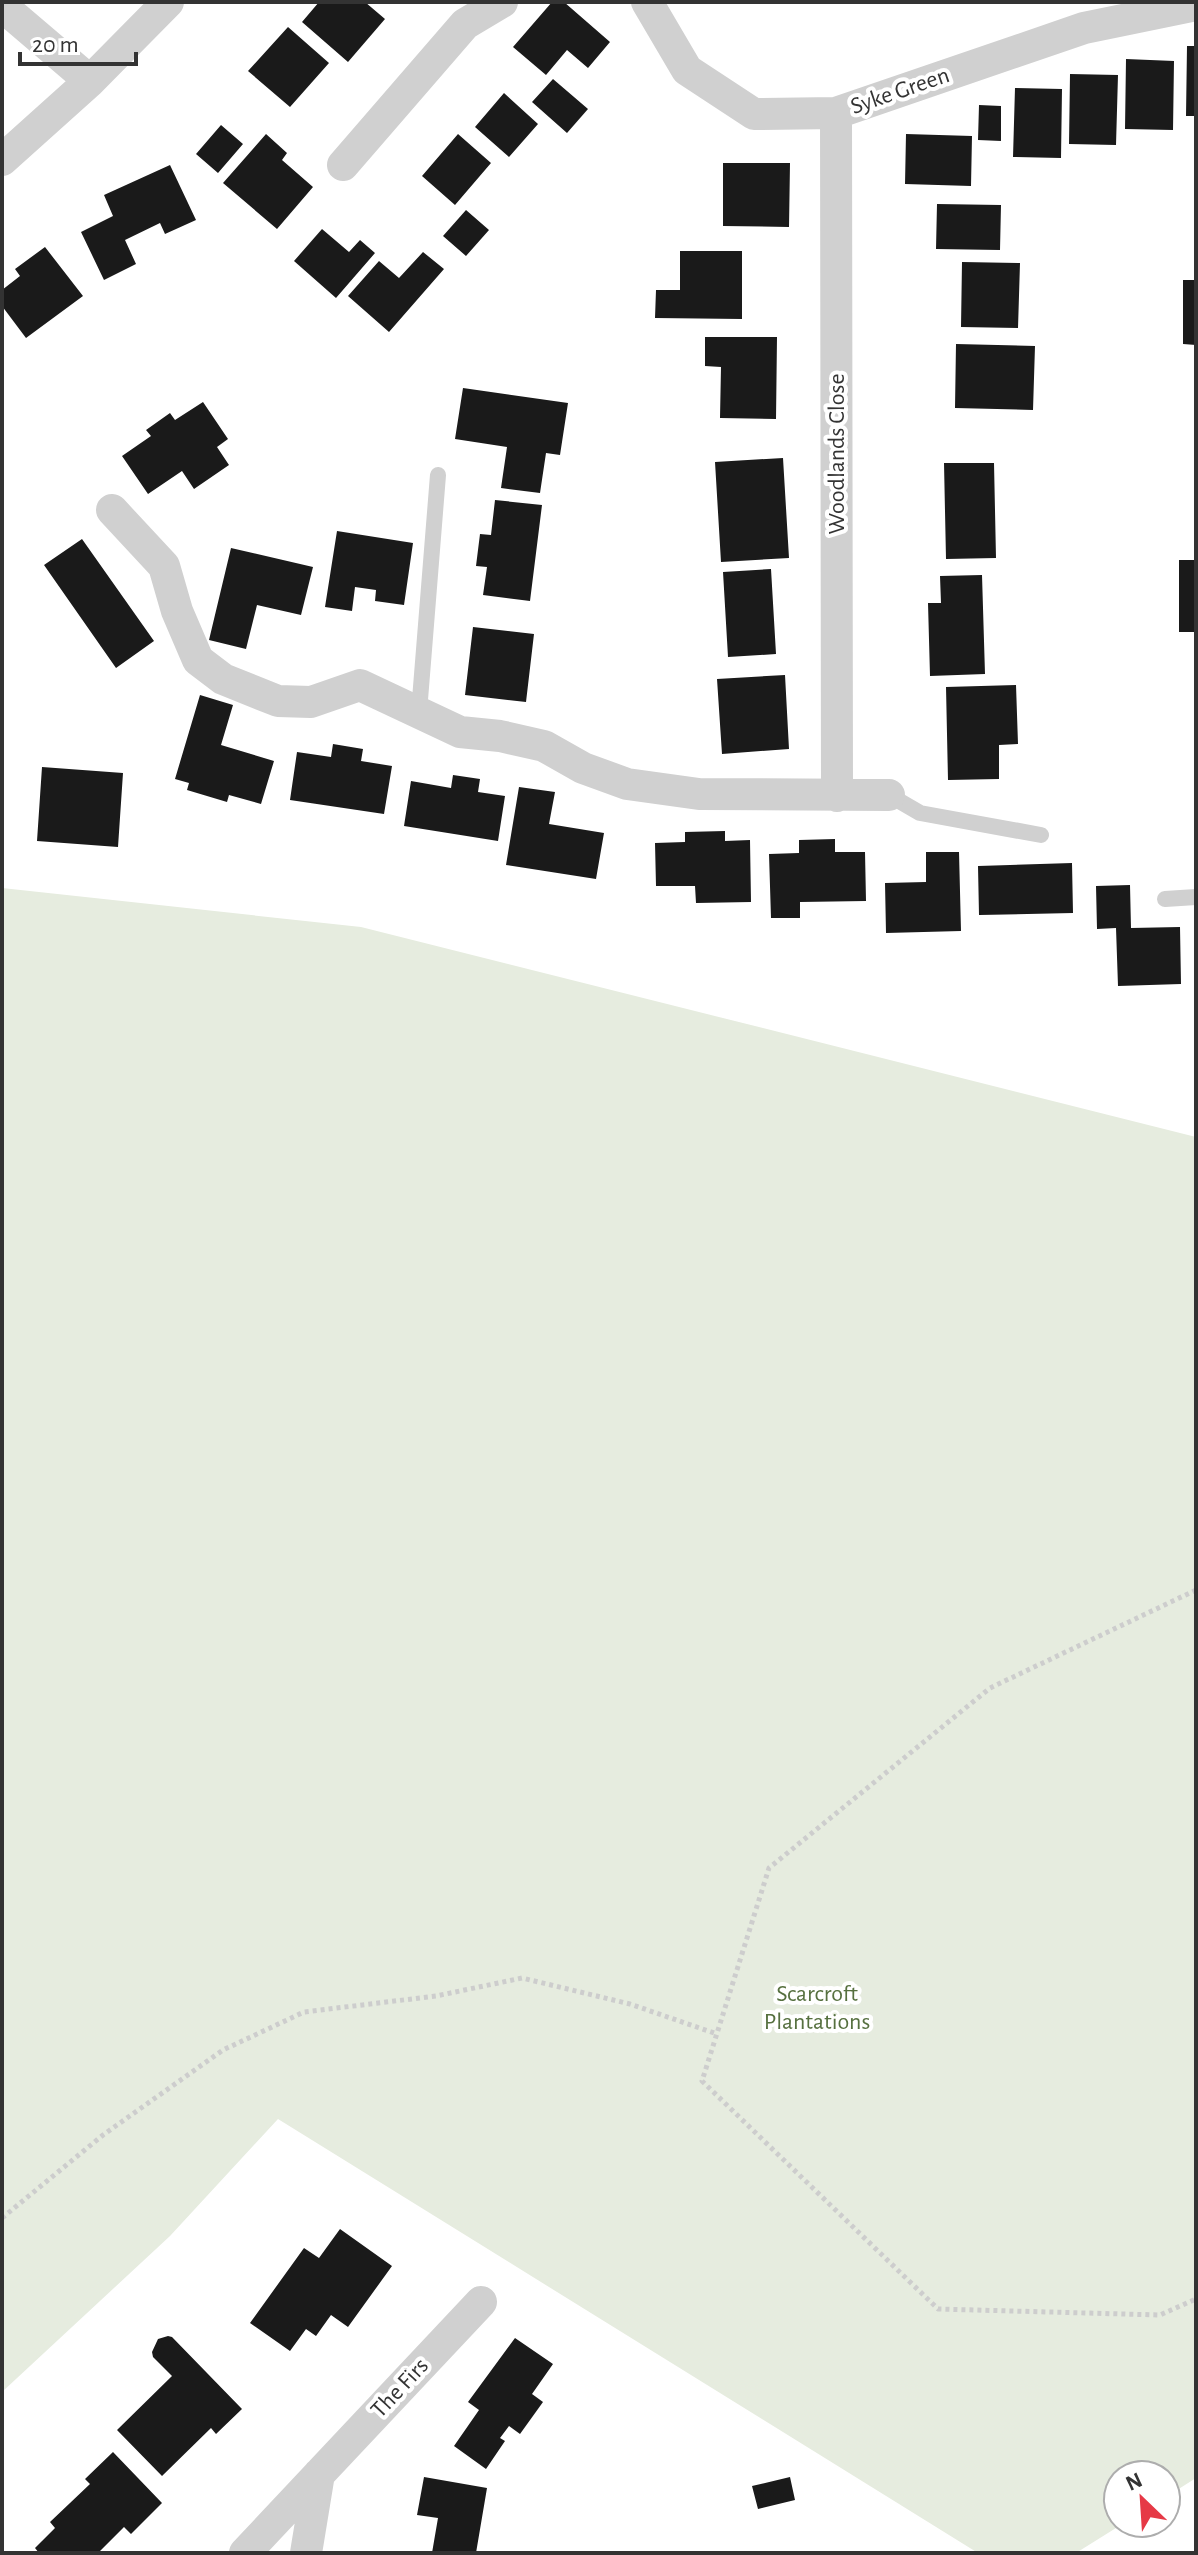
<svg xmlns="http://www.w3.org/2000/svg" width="1198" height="2555" font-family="'Alegreya Sans',sans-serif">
<rect width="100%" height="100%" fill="#fff"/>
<path fill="#e6ecdf" d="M2 888 361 927 1196 1137V2478L1166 2497V2475H1118V2523H1124L1076 2553H978L278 2119 170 2236 2 2392Z"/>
<path fill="#1a1a1a" d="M319 2H365L385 19 348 62 302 22Z
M552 2H564L610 42 588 68 567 50 546 75 513 47Z
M288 27 329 63 290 107 248 71Z
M1187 46H1196V116H1186Z
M1126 59 1174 61 1173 130 1125 129Z
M1070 74 1118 75 1116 145 1069 144Z
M553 79 588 109 567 133 532 102Z
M1015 88 1062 89 1061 158 1013 157Z
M504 93 538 124 509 157 475 127Z
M979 105 1001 106V141L978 140Z
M221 125 243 144 218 173 196 154Z
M266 134 287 153 282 160 313 187 277 229 223 183Z
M458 134 491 163 455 205 422 176Z
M906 134 972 136 971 186 905 184Z
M723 163H790L789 227 723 226Z
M170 165 196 220 165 234 160 223 125 240 136 264 104 280 81 232 113 216 104 195Z
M937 204 1001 205 1000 250 936 249Z
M466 210 489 230 466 256 443 236Z
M322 229 349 252 360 240 375 253 336 298 294 261Z
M45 247 83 296 26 338 2 306V290L20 276 15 269Z
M680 251H742V319L655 318 656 290H680Z
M423 252 444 269 389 332 348 296 379 261 399 278Z
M962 262 1020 263 1018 328 961 327Z
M1183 280H1196V345L1183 344Z
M705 337H777L776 419 720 418 721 367 705 366Z
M956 344 1035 346 1033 410 955 408Z
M463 388 568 403 560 455 546 453 540 493 501 488 507 447 455 439Z
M203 402 228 439 217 447 229 465 194 489 182 471 148 494 122 456 151 436 146 430 170 413 175 420Z
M783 458 789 558 721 562 715 462Z
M944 463H994L996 558 946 559Z
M495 500 542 505 530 601 483 595 487 567 476 566 480 534 491 535Z
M337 531 413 543 404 605 375 601 376 590 355 587 352 611 325 607Z
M82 539 154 641 116 668 44 565Z
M231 548 313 567 301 615 257 605 246 649 209 640Z
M1179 560H1196V632H1179Z
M771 569 776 654 728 657 723 572Z
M982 575 985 674 930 676 928 603H941L940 576Z
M473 627 534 634 526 702 465 695Z
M785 675 789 749 722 754 717 679Z
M1016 685 1018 744 999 745V779L948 780 946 687Z
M200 695 233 705 221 745 274 761 261 804 229 795 227 802 187 790 189 783 175 779Z
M333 744 363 749 361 761 392 766 384 814 290 800 297 752 331 757Z
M42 767 123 773 118 847 37 841Z
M453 775 480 779 478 792 505 796 498 841 404 826 411 781 451 788Z
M519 787 555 792 549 824 604 833 596 879 506 865Z
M725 831V841L750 840 751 902 696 903 695 886H656L655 843 685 842V832Z
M835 839V852H865L866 901 800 902V918H771L769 854 799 853V840Z
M926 852H959L961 931 886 933 885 883 926 882Z
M1072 863 1073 913 979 915 978 866Z
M1130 885 1131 928 1180 927 1181 984 1118 986 1116 928 1097 929 1096 886Z
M340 2229 392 2266 348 2327 331 2315 316 2336 306 2329 290 2351 250 2323 304 2248 319 2258Z
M168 2336 172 2337 242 2409 216 2434 211 2428 162 2476 117 2430 172 2376 153 2357 152 2352 158 2339Z
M515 2338 553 2364 532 2394 543 2402 520 2434 509 2426 500 2438 505 2441 486 2469 454 2446 479 2410 468 2402Z
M113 2452 162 2503 131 2534 124 2527 98 2553H39L35 2548 55 2528 50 2522 90 2484 85 2479Z
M424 2477 487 2488 476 2553H432L438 2518 417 2515Z
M790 2477 795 2500 758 2509 752 2486Z"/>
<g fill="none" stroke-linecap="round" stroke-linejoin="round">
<path stroke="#cdcdcd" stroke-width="5" stroke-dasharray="4 4" stroke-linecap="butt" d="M1196 1590 990 1688 769 1868 702 2081 938 2309 1160 2315 1196 2299
M2 2218 103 2135 223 2050 304 2012 436 1996 522 1978 630 2004 717 2034"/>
<path stroke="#d0d0d0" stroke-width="16" d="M419 712 438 475
M889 795 920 813 1041 835
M1165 899 1196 897"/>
<path stroke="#d0d0d0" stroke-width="32" d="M647 2 687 70 754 114 836 113 1084 28 1196 5
M2 6 90 81
M836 113 837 796
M2 160 90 81 168 2
M343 165 465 24 502 2
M112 510 164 566 177 611 198 660 223 679 278 701 311 702 360 685 460 732 500 736 544 746 583 768 627 784 699 794 889 795
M245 2553 481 2302
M306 2553 319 2474"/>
</g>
<g text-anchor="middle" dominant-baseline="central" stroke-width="8" stroke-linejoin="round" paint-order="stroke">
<g font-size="24" fill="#333" stroke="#fff">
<text transform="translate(900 91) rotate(-19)">Syke Green</text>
<text transform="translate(837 454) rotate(-90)">Woodlands Close</text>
<text transform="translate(400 2388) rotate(-47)">The Firs</text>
</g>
<g font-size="24" fill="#56703f" stroke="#fff">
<text x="817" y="1994">Scarcroft<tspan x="817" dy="28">Plantations</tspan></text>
</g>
</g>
<rect width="1198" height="2555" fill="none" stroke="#333333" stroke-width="8"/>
<g transform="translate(1142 2499) rotate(335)"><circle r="38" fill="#ffffff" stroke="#adadad" stroke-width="2"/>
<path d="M0-6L14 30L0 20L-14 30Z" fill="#e63946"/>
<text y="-12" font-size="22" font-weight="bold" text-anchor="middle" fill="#333333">N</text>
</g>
<path d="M20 52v12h116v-12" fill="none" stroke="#333333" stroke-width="4"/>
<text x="32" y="52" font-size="24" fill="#333333" stroke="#ffffff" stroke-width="6" paint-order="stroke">20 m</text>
</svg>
